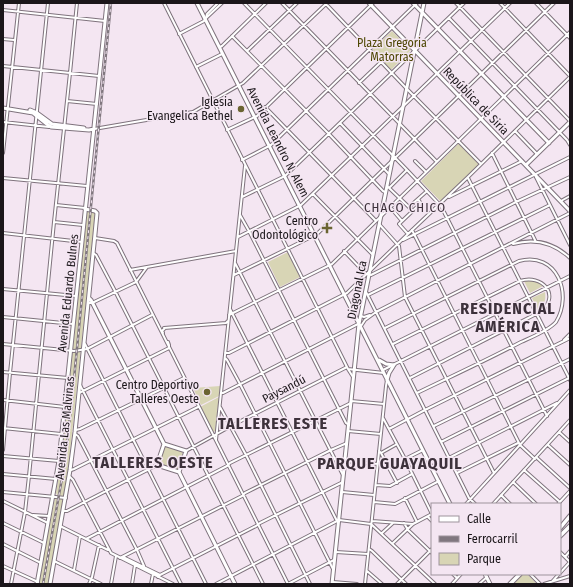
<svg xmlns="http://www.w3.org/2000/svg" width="573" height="587" font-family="'Fira Sans Condensed',sans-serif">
<rect width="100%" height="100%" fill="#f4e6f2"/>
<path fill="#d8d5b5" d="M392 31 411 50 391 70 372 50Z
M459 143 480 164 441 202 421 181Z
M88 211 93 212 95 214 68 472 64 497 57 495 56 493 61 463 87 213Z
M288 252 300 277 280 287 268 262Z
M529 280C534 280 539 283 543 286L530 293 524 281Z
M545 292C546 300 545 305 538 310L532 298Z
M220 386 219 396 201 405 193 388Z
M219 397 215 431 213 432 200 407Z
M165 446 183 452 178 470 159 464Z
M55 498 63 499 64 500 48 584H38Z
M523 574H527L537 584H514Z"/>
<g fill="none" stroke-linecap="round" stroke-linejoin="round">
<g stroke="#7f737d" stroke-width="4">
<path id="street" d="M164 3 348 369 353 377
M244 3 407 170 441 206 547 416
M282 3 436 161
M325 3 407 89 481 164
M456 3 570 121
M500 3 570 76
M536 3 570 38
M3 10 105 21
M206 18 207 14 218 3
M449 18 567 140 570 145
M179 34 204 21 205 19 222 3
M232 36 329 134 383 191 385 192
M3 39 14 40
M220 47 222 46 266 3
M247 51 297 3
M3 66 99 76
M196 67 222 54
M359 83 381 62
M67 101 97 104
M265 107 376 221
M3 122 49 127
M340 123 389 174
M94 129 193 112 243 83 327 3
M227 130 257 116 373 3
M515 131 537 154
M3 153 19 3
M492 153 536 242
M242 160 271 145 417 3
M415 161 426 172
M536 177 570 245
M3 178 87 186
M468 178 570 380
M387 186 413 211
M390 187 407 170
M313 194 373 255
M242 197 285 176 464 3
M449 197 453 195 522 161
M561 201 570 196
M56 205 85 208
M390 207 402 221
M409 207 427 191
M240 215 249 231 346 423 349 425
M54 222 83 225
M379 224 397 244 399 246 405 297 494 473
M412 230 520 445 535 459
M3 233 82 242
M408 234 399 224 420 204V202L418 199
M238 237 301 205 510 3
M95 238 114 241 117 243 288 584
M403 240 570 157
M513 244C534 238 554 243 570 258
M344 251 366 274 371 275 516 202 570 177
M93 253 96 255 115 291 263 584
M235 263 343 475
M130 270 236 251
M234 275 287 249 317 234 554 3
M3 289 76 296
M366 292 469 498 475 504
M368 295 550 205
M88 303H92L136 282 147 267
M230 309 337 521
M229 315 332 264 570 32
M361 316 364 317 370 315
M3 317 73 324
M361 326 365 320 376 312 570 213
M164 328 226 323 228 321
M385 328 519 261C557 251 573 294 556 322 548 331 532 337 521 342 487 360 452 376 417 393
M163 333 162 331 165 328
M564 340 570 334
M3 344 74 351 87 349 152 315
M85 344 206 584
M393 344 520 281C542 274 560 294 542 311L410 378
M225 353H229L347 293 408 234 468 177 570 77
M225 358 227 360 240 384 333 569
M348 369 384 373
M383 370 570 276
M3 372 68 378
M80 385 181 584
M79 393 169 348V345L168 342
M221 393H223L358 324
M3 400 65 407
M351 401 384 404
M220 407 246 455 310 584
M383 418 405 459 432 514
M434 426 570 359
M3 428 61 434
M389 429 425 410 570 338
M76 430 80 429 184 378
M348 431 381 434
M559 432 570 442
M75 434 78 436 137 550 144 566 143 569
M216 440 245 166
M441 442 569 378
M548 445 570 465
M3 450 10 373 48 3
M186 451 231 426 347 367
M379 451 381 453 397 483
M381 453 397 444
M3 456 59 461
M536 457 570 488
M405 459 423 450
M345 461 378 464
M431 467 557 403
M71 470 74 469 198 407
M524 470 560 502
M457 473 518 443
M3 474 56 479
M70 477 73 480 111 553 173 584
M513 482 536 504
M376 485 390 486 412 474
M3 492 66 498
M342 492 374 495
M501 495 510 504
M405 498 417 522
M3 501 48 523
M374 502 395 504 439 481
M466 504 570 390
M493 504 570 420
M558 504 570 491
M63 511H67L157 465
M33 515 49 516
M428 517 432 521
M372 521 413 524
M3 523 44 543
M404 523 408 530 432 553
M60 526 108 550
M382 533 393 523
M86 539 227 466 230 463 351 403
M393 543 413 524 432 514
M3 544 41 563
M369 549 372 551 406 584
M336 552 368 554
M560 552 570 562
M123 557 160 575
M565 557 570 551
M120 558 242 496 245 493 331 450 347 443
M54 561 101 584
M3 566 38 582
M74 570 80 536
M367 571 382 584
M560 573 570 562
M453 574 457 578
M530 574 540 584
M158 577 160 575 256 526 260 523 276 515 343 482
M333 582 357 584
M11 584 25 512 29 476 54 222 70 73 77 3
M89 584 92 577 99 545
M111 584 116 556
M132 584 135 565
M151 584 153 574
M216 584 339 520 371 524 435 584
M288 584 334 560
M365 584 386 386 387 380
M397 584 432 549
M452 584 461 574
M479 584 487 577
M544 584 570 576
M550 584 559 574"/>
</g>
<g stroke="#7f737d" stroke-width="5">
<path id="secondary" d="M197 3 450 504
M369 3 570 211
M413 3 549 143
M3 108 33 113 48 125 51 127 89 130 94 129
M30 110 37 113 52 124 84 128
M526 165 570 122
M89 298 91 300 164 444 157 465 179 472
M379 360 386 364 394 365
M387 380 389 373 394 365
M164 444 186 451 179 472 235 584
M485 574 490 584
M37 584 59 461 107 3
M50 584 70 470 75 432 95 234 97 213 95 211 85 209
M332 584 359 324 424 3"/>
</g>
<g stroke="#7f737d" stroke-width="5.5">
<path id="primary" d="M560 528 570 516
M560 536 570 526
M510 584 520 574"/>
</g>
<use href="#street" stroke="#fff" stroke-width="2"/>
<use href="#secondary" stroke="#fff" stroke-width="3"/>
<use href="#primary" stroke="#fff" stroke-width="3.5"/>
<g stroke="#80777f" stroke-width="2.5">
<path id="rail" d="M43 584 64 467 72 399 111 3"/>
</g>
<use href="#rail" stroke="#f4e6f2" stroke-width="1" stroke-dasharray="3" stroke-linecap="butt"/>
</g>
<g fill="#6a6431" stroke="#f4e6f2" stroke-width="1.5">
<circle cx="241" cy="109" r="4"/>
<path d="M325 222h4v4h4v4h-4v4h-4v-4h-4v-4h4z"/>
<circle cx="207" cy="392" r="4"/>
</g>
<g text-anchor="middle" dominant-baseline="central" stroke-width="3" stroke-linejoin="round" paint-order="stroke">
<g font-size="12" fill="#4c4501" stroke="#f4e6f2">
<text x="392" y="43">Plaza Gregoria<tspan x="392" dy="14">Matorras</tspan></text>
</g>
<g font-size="12" fill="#1b161a" stroke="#f4e6f2">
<text transform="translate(476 101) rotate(46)">República de Siria</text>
<text transform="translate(278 142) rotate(63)">Avenida Leandro N. Alem</text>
<text transform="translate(357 290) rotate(-79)">Diagonal Ica</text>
<text transform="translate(68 293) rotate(-84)">Avenida Eduardo Bulnes</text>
<text transform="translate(284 389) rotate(-27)">Paysandú</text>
<text transform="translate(65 428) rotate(-84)">Avenida Las Malvinas</text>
</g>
<g font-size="12" fill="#1b161a" stroke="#f4e6f2" text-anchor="end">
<text x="233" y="102">Iglesia<tspan x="233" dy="14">Evangelica Bethel</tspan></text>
<text x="318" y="221">Centro<tspan x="318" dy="14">Odontológico</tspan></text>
<text x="199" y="385">Centro Deportivo<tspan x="199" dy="14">Talleres Oeste</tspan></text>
</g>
<g font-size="13" letter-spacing="1" fill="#3d313b" stroke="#f4e6f2">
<text x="405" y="207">CHACO CHICO</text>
</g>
<g font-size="16" font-weight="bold" letter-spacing="1" fill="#3d313b" stroke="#f4e6f2">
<text x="508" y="308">RESIDENCIAL<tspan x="508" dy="18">AMÉRICA</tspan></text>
<text x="273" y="423">TALLERES ESTE</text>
<text x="153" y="462">TALLERES OESTE</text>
<text x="390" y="463">PARQUE GUAYAQUIL</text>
</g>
</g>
<rect width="573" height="587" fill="none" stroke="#1b161a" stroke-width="8"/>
<rect x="431" y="503" width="130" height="72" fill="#f4e6f2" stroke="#9d939c"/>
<rect x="439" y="516" width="20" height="6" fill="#ffffff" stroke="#9d939c"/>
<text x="467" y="523" font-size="12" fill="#1b161a">Calle</text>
<rect x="439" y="536" width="20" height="6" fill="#80777f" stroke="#9d939c"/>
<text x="467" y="543" font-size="12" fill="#1b161a">Ferrocarril</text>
<rect x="439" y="553" width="20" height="12" fill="#d8d5b5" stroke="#9d939c"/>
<text x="467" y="563" font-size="12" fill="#1b161a">Parque</text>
</svg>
